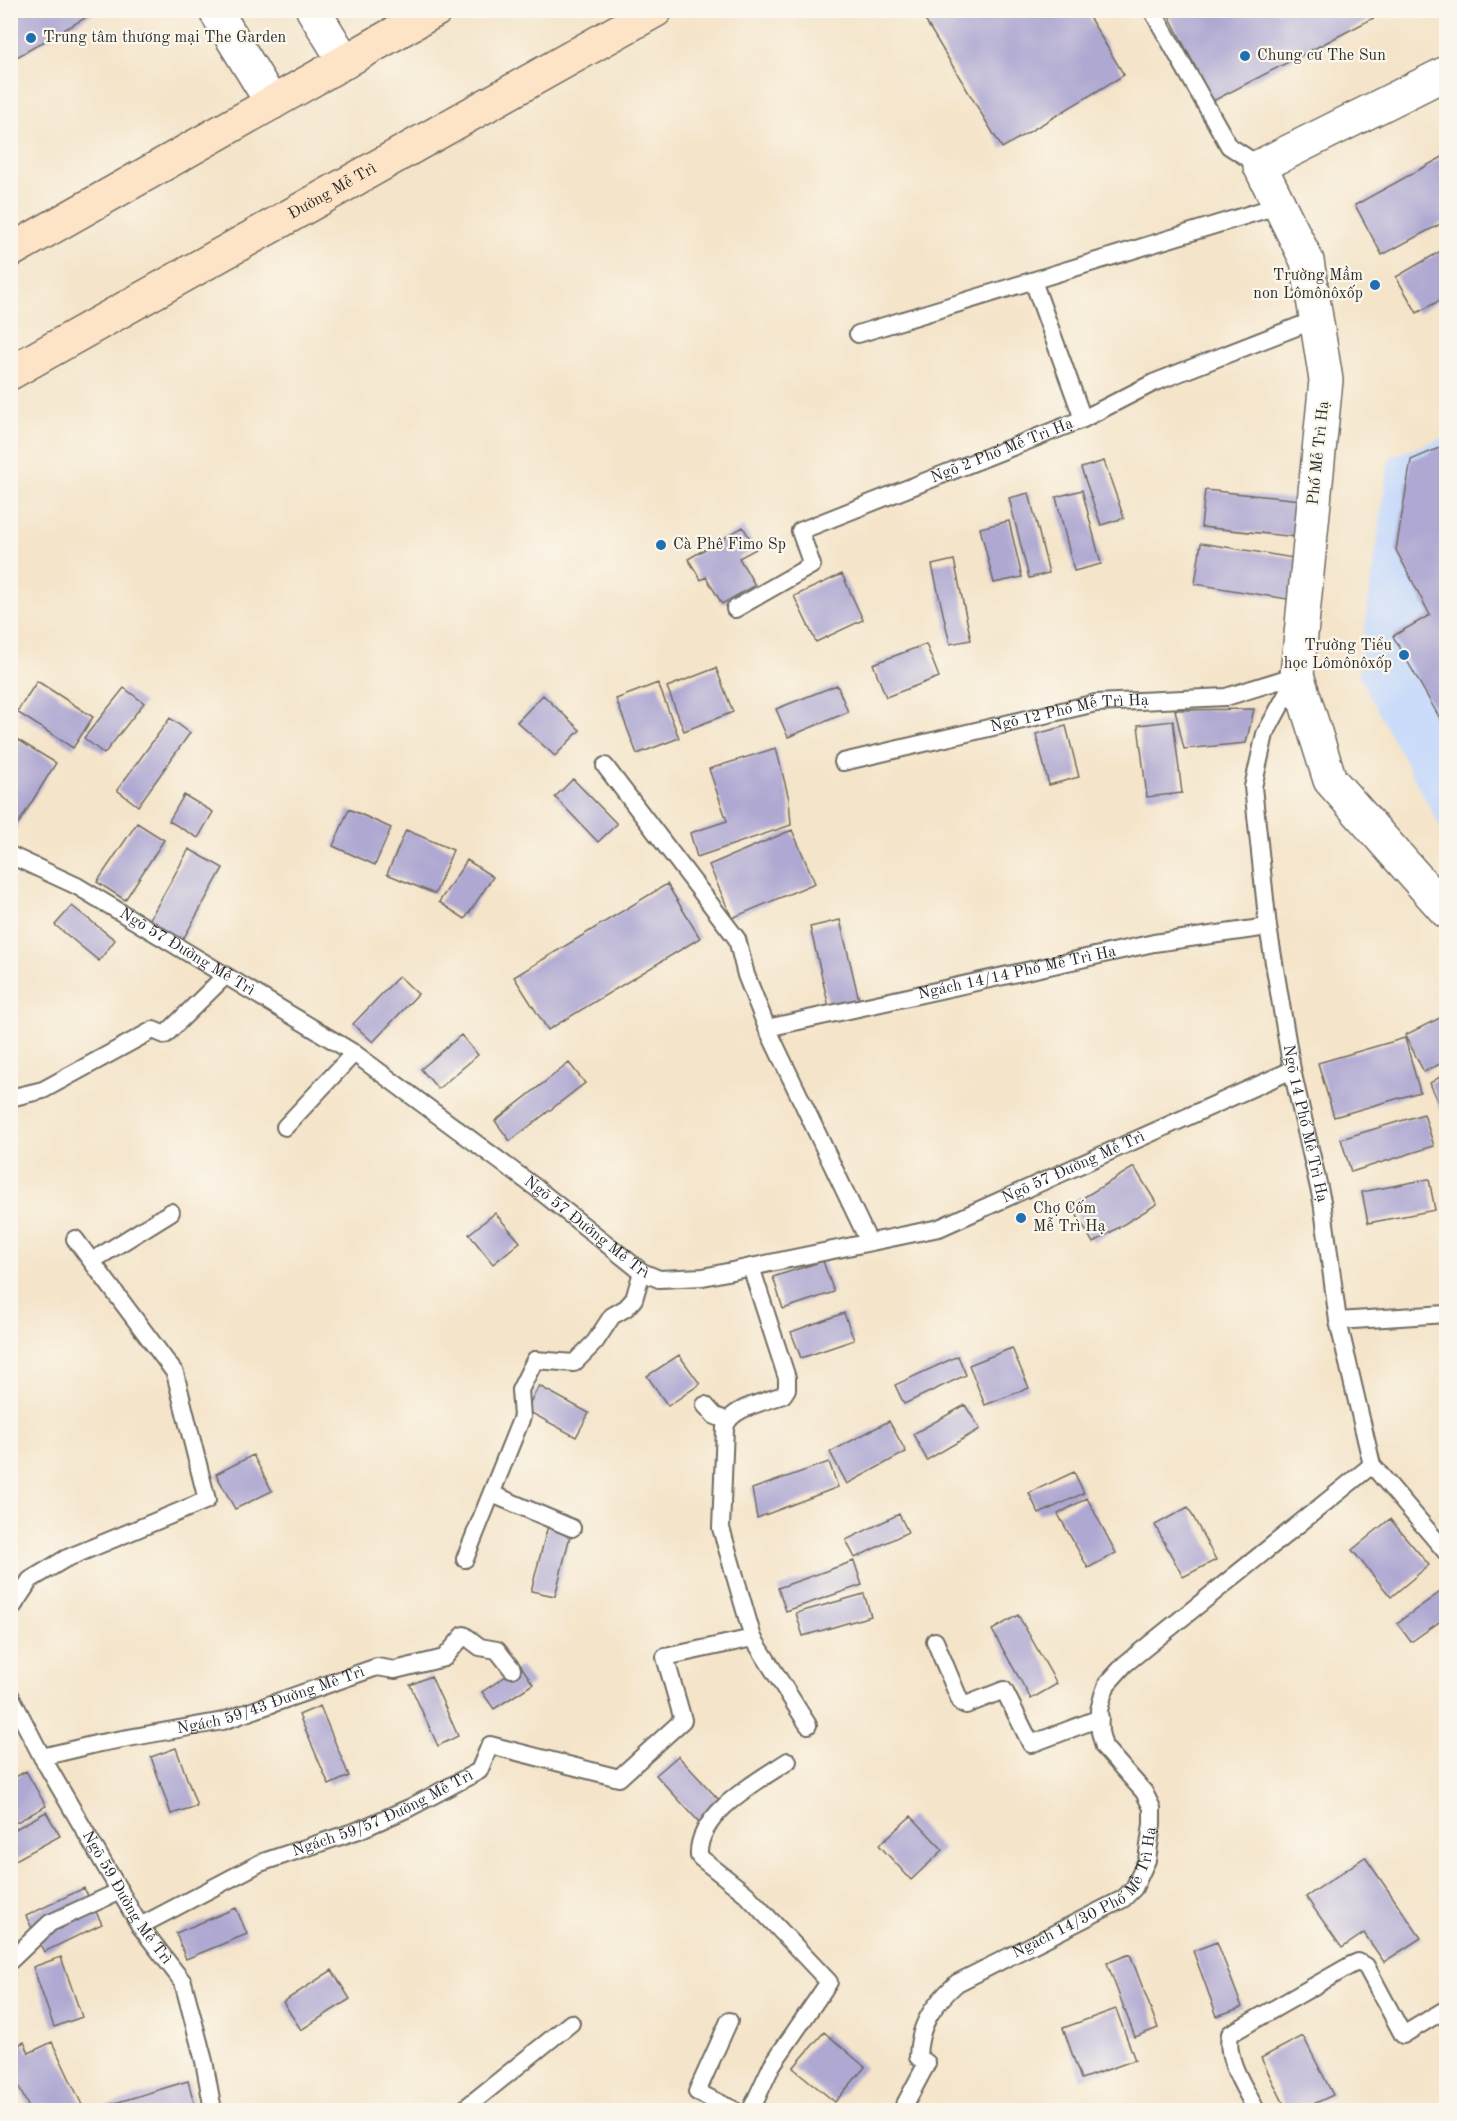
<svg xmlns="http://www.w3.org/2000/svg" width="1457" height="2121" font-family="'Old Standard TT',serif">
<rect width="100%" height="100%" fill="#fbf7ec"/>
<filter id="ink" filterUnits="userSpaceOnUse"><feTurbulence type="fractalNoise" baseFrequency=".0167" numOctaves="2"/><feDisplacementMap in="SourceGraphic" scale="12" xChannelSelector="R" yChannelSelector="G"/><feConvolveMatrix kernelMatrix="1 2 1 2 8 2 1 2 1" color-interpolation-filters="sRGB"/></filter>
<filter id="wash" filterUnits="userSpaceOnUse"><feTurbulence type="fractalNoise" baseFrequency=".008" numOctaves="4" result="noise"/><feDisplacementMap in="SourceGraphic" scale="24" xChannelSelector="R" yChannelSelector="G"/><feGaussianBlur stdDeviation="1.35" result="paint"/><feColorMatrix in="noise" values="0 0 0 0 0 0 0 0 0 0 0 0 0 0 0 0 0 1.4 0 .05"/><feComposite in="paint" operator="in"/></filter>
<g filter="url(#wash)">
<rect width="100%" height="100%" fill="#f4e4c9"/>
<path fill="#cadcf9" d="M1446 437V837L1358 675 1389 457Z"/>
<g id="blocks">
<path fill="#afa8d2" d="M10 10H99L10 61Z
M919 10H1085L1124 75 1002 148Z
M1166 10H1389L1213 101Z
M1446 155V221L1382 255 1355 205Z
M1446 248V297L1417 313 1396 277Z
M1446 445V589L1444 590 1446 596V729L1393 636 1430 615 1396 550 1411 460Z
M1104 461 1124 518 1101 525 1081 468Z
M1082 490 1101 564 1074 571 1056 497Z
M1205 490 1301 500 1297 537 1201 527Z
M1029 493 1049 573 1029 578 1009 498Z
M1009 521 1022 577 994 583 980 528Z
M743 527 756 549 739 558 755 585 722 604 706 577 701 580 688 559Z
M1201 543 1300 559 1293 600 1195 584Z
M954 560 971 640 950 644 932 565Z
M842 574 863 620 816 642 794 596Z
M926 644 939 677 886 697 873 664Z
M716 668 733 712 684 731 667 687Z
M37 681 93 717 73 748 17 712Z
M658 683 679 738 637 754 616 699Z
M837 685 848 712 788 737 776 709Z
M124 688 144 703 104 754 84 738Z
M543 695 580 730 555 756 517 722Z
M1254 709 1246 743 1184 749 1175 710Z
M170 718 190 733 138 806 117 790Z
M1173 721 1182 793 1147 797 1138 725Z
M1066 726 1079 777 1049 785 1036 734Z
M10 735 56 763 10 837Z
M776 748 789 799 791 825 697 857 690 833 727 821 709 769Z
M573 779 617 824 598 842 555 797Z
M184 795 213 812 198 838 169 821Z
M349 809 391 828 375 865 333 846Z
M137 823 164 840 125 900 97 882Z
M406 830 453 850 435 894 387 874Z
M792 830 815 883 732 918 709 865Z
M189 849 223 868 181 943 147 924Z
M467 860 493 877 465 919 439 902Z
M667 884 700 938 548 1030 514 977Z
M72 906 115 940 99 961 55 925Z
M840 920 859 1000 829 1007 810 927Z
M399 976 418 994 373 1042 353 1024Z
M1446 1015V1061L1424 1072 1405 1035Z
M461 1035 478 1055 438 1089 421 1069Z
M1405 1038 1420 1092 1334 1117 1318 1063Z
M569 1063 585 1083 510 1141 495 1121Z
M1446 1073V1122L1430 1083Z
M1424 1114 1434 1146 1351 1172 1341 1139Z
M1134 1167 1157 1204 1093 1243 1071 1205Z
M1429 1179 1435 1210 1368 1223 1362 1192Z
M495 1213 520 1242 493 1264 469 1234Z
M823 1261 834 1292 783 1309 773 1277Z
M844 1313 854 1340 801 1358 791 1332Z
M1012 1348 1029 1388 985 1405 969 1365Z
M679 1355 700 1384 668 1406 647 1376Z
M958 1356 966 1375 904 1404 895 1385Z
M539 1386 589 1413 576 1437 526 1410Z
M965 1405 980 1429 927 1460 913 1434Z
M889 1421 906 1452 847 1484 830 1452Z
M253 1455 272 1491 235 1509 216 1474Z
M829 1462 838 1487 757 1518 752 1489Z
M1074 1472 1084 1493 1039 1514 1029 1493Z
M1087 1498 1116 1553 1088 1568 1058 1514Z
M1188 1507 1216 1560 1183 1577 1155 1525Z
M899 1514 908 1532 855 1558 846 1540Z
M1390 1519 1429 1565 1391 1597 1352 1550Z
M549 1522 572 1528 555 1596 531 1591Z
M854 1561 862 1585 786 1611 778 1588Z
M1446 1588V1617L1411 1642 1397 1623Z
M864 1594 871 1616 803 1636 796 1613Z
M1018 1615 1057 1684 1031 1699 992 1630Z
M521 1666 533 1684 494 1709 482 1692Z
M431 1676 458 1736 438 1746 410 1685Z
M320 1706 349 1776 329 1785 299 1715Z
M176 1748 197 1806 171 1814 151 1757Z
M678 1756 721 1802 699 1822 656 1775Z
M26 1771 46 1806 10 1826V1780Z
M46 1812 60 1836 10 1863V1832Z
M911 1816 943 1850 911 1880 879 1845Z
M1365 1857 1421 1938 1384 1962 1364 1933 1342 1948 1306 1897Z
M84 1888 102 1924 44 1952 26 1916Z
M236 1908 247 1934 186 1959 176 1933Z
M1217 1942 1242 2007 1217 2016 1193 1951Z
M1130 1954 1158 2028 1135 2037 1107 1963Z
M61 1957 82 2017 54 2027 33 1967Z
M332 1970 350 1999 301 2030 283 2002Z
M1116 2009 1135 2060 1081 2079 1063 2028Z
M824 2032 865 2067 835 2102 793 2068Z
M1303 2036 1333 2095 1301 2110H1287L1261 2058Z
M24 2042 29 2053 52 2042 83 2107 75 2110H30L10 2069V2049Z
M188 2081 196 2110H92Z"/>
</g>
</g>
<g filter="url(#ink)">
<use href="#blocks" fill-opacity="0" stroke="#716c62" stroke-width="1.5"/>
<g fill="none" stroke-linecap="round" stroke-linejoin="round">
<g stroke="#716c62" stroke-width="20">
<g id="service">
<path d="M1152 10 1229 146 1260 166"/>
<path d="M1033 281 1083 419"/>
<path d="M858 334 1280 205"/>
<path id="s1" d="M735 609 812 565 800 531 1083 419 1153 383 1317 319"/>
<path id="s2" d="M1296 677 1265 734 1253 787 1268 927 1292 1070 1322 1201 1338 1321 1372 1465 1446 1552"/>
<path id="s3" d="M843 762 1096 703 1226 697 1297 675"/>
<path d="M605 766 737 939 746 975 767 1028 869 1242"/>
<path id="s4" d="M10 855 77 886 354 1053 535 1187 642 1272 659 1279 703 1277 939 1228 1292 1070"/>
<path id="s5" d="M767 1028 1154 943 1268 927"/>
<path d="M10 1098 43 1090 153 1030 165 1035 225 976"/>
<path d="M285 1127 354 1053"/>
<path d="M92 1261 171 1212"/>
<path d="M1338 1321 1446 1314"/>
<path d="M705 1405 715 1416 726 1420"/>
<path d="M492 1494 572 1528"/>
<path d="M465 1559 522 1417 520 1390 535 1360 574 1363 595 1342 612 1316 626 1308 634 1299 642 1272"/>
<path d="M10 1611 30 1580 65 1559 207 1500 175 1373 75 1239"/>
<path d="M753 1638 808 1725"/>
<path d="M935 1641 961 1703 966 1705 1004 1690 1031 1744 1100 1718"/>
<path id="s6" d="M10 1695 42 1757 140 1926 183 1982 204 2061 213 2110"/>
<path id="s7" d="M42 1757 100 1743 223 1721 377 1667 395 1670 444 1658 464 1635 480 1647 497 1650 512 1669"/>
<path id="s8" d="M140 1926 260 1863 359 1830 409 1808 479 1771 490 1745 619 1778 683 1720 665 1657 753 1638 721 1528 725 1428C729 1408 765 1402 783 1395L787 1389V1378L751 1267"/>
<path d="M10 1961 50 1923 120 1891"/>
<path d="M729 2021 697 2092 734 2110"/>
<path d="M463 2110 571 2023"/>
<path d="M751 2110 772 2065 829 1982 746 1894 702 1859 699 1856C696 1814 758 1781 788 1761"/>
<path id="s9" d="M902 2110 927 2063 918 2057C919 2024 933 2005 957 1983L1123 1899 1134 1888 1147 1860 1152 1824V1808L1144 1792 1104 1747 1100 1732 1099 1710 1103 1695 1107 1684 1125 1664 1372 1465"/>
<path d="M1256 2110C1245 2088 1225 2060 1230 2034L1351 1965 1358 1962 1366 1966 1403 2035 1446 2009"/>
</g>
</g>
<g stroke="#716c62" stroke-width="36">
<path id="minor" d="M215 10 272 103
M313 10 345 62
M1446 73 1260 166 1307 261 1326 380 1297 675 1330 780 1446 911"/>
</g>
<g stroke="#716c62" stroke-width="36">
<g id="secondary">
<path d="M10 251 436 10"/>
<path id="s10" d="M10 373 656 10"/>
</g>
</g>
<use href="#service" stroke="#fff" stroke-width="16"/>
<use href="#minor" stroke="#fff" stroke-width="33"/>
<use href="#secondary" stroke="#fee4c6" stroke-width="33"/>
</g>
</g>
<g fill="#1f6fb2" stroke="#fbf7ec" stroke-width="2">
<circle cx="31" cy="38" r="6"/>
<circle cx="1245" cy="56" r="6"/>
<circle cx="1375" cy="285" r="6"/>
<circle cx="661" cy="545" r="6"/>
<circle cx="1404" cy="655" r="6"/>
<circle cx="1021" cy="1218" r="6"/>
</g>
<g text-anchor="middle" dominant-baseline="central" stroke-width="4.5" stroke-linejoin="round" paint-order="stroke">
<g font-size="16" fill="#2b2b2b" stroke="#fbf7ec" text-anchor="start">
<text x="43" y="38">Trung tâm thương mại The Garden</text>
<text x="1257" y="56">Chung cư The Sun</text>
<text x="1363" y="276" text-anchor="end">Trường Mầm<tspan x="1363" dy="18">non Lômônôxốp</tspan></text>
<text x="673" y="545">Cà Phê Fimo Sp</text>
<text x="1392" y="646" text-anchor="end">Trường Tiểu<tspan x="1392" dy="18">học Lômônôxốp</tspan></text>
<text x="1033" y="1209">Chợ Cốm<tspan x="1033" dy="18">Mễ Trì Hạ</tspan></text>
</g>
<g font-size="16" fill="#2b2b2b" stroke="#fbf7ec">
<text stroke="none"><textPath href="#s10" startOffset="370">Đường Mễ Trì</textPath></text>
<text stroke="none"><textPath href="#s1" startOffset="342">Ngõ 2 Phố Mễ Trì Hạ</textPath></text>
<text transform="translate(1319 453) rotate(-84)">Phố Mễ Trì Hạ</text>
<text stroke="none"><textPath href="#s3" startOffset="232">Ngõ 12 Phố Mễ Trì Hạ</textPath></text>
<text stroke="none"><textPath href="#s4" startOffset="202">Ngõ 57 Đường Mễ Trì</textPath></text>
<text stroke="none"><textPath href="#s5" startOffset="256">Ngách 14/14 Phố Mễ Trì Hạ</textPath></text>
<text stroke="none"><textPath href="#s2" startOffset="460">Ngõ 14 Phố Mễ Trì Hạ</textPath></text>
<text stroke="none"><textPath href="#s4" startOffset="1210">Ngõ 57 Đường Mễ Trì</textPath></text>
<text stroke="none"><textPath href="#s4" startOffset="688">Ngõ 57 Đường Mễ Trì</textPath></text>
<text stroke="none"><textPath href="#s7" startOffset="236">Ngách 59/43 Đường Mễ Trì</textPath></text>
<text stroke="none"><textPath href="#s8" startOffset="268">Ngách 59/57 Đường Mễ Trì</textPath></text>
<text stroke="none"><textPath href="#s9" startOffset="315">Ngách 14/30 Phố Mễ Trì Hạ</textPath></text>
<text stroke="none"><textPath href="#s6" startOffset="234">Ngõ 59 Đường Mễ Trì</textPath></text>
</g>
</g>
<rect width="1457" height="2121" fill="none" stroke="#fbf7ec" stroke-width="36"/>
</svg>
